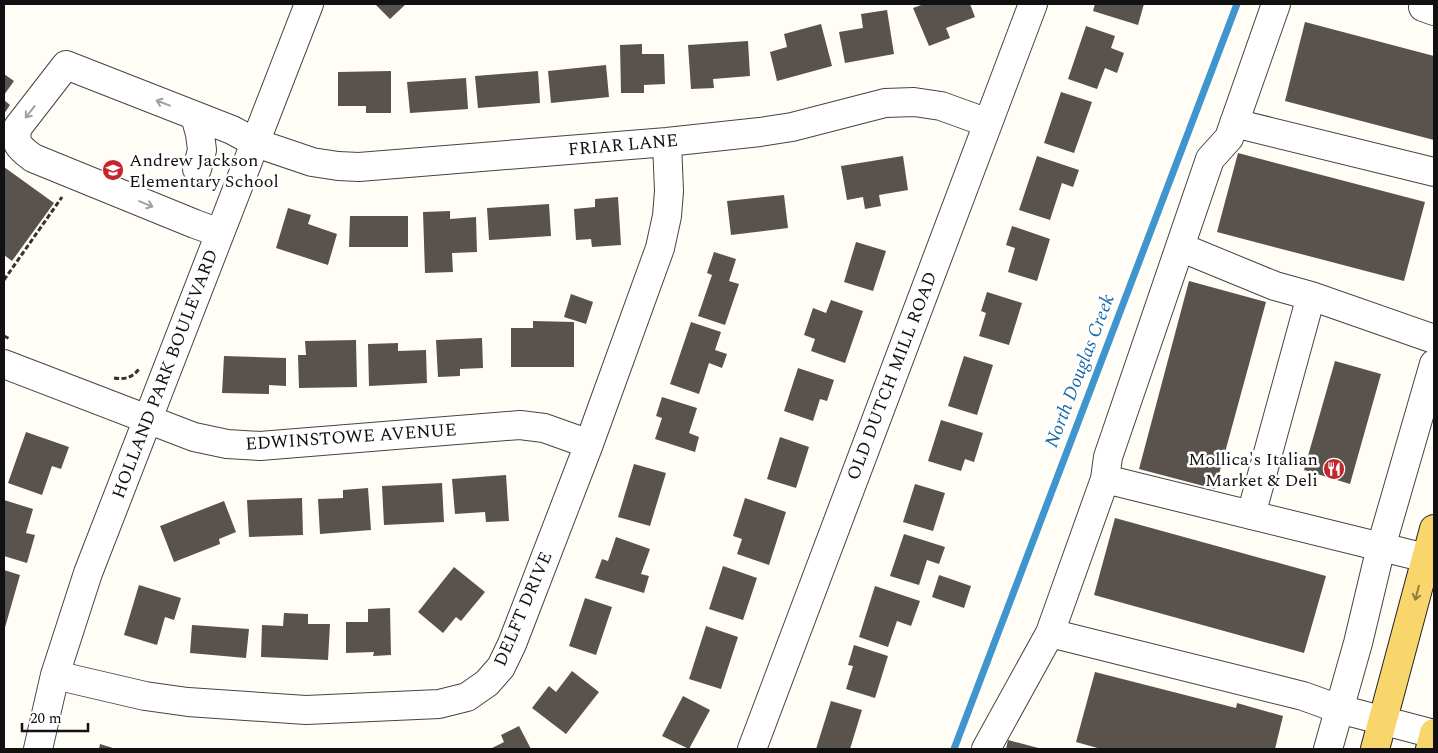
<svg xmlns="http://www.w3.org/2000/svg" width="1438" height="753" font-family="Spectral,serif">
<rect width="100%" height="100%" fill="#fffdf5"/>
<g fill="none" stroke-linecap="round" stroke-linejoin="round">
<path stroke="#3f96cf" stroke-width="7" d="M954 749 1237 4"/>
</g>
<path fill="#5a524d" d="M375 4H406L390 19Z
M924 4H970L975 17 946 28 950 38 929 46 913 8Z
M1095 4H1144L1138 25 1093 11Z
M887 10 894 54 845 63 839 32 863 28 861 14Z
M1305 22 1434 56V140L1285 101Z
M821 24 832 66 777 81 770 52 787 47 784 34Z
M1086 26 1115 36 1111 48 1124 53 1117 73 1105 68 1097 89 1068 79Z
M748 41 750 76 713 79 714 88 691 89 688 45Z
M642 44V54H664L665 84 644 85V93H621L620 45Z
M606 65 609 97 551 103 548 71Z
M391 71V113H366V106H338V72Z
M538 71 540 103 478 108 475 76Z
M4 74 14 81 4 95Z
M466 78 468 109 410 113 407 82Z
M1061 92 1092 102 1074 153 1044 143Z
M4 100 10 105 4 114Z
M1238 153 1425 202 1404 281 1217 232Z
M903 156 908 190 879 195 881 206 865 209 863 197 847 200 841 166Z
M1037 156 1079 170 1073 187 1062 183 1050 220 1019 210Z
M4 167 54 203 12 261 4 255Z
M784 195 788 228 731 235 727 201Z
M618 197 621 245 592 247 591 239 576 240 574 209 595 207V199Z
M549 204 551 236 489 240 487 208Z
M288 208 311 215 308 224 337 234 328 265 276 248Z
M450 211V219L476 217 477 252 452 253 453 272 425 273 423 212Z
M350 216H408V247H349Z
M1012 226 1050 239 1037 281 1008 272 1015 248 1006 245Z
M856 242 886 251 873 291 844 282Z
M714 252 736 259 729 281 739 284 725 325 698 316 712 275 707 273Z
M1189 281 1266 302 1215 489 1139 469Z
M987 292 1022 303 1009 345 979 336 986 313 981 311Z
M571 294 593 302 586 324 564 317Z
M831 300 863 311 845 363 811 351 815 339 804 335 813 308 826 313Z
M533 321 574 322V367H511V328H533Z
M691 322 721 332 715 350 727 354 722 368 709 363 699 394 670 384Z
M482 338 483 368 460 369V376L438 377 436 340Z
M356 340 357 387 299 388 298 355H306L305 341Z
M398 343V351L426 350 427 383 369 386 368 344Z
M224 356 286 358V386L269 385V394L222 393Z
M964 356 993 365 977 415 948 406Z
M1335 361 1381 374 1350 484 1304 470Z
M798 368 834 380 827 401 820 399 813 421 784 411Z
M662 397 697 408 689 433 699 437 695 452 655 439 662 418 656 416Z
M941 420 983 433 974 462 965 459 961 471 928 461Z
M26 432 69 447 61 469 52 466 42 495 8 483Z
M780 437 809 447 796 488 767 479Z
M634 464 666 473 650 526 618 517Z
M506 475 509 521 486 522 485 512 455 514 452 479Z
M442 483 444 522 384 525 382 486Z
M915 484 945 493 933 531 903 522Z
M368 488 371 530 320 534 318 499 343 498V490Z
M302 498 303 535 249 537 247 500Z
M745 498 786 512 769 565 737 554 742 539 733 536Z
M4 500 33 509 26 533 35 535 27 563 4 556Z
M224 501 236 532 219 539 220 544 174 562 160 526Z
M1115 518 1326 576 1304 653 1094 595Z
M904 534 945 547 939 564 927 560 919 585 890 576Z
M616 537 650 549 641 574 649 576 644 593 595 578 602 559 608 561Z
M723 566 757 578 743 620 709 609Z
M454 567 485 592 461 621 456 617 443 633 418 612Z
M4 570 20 575 4 631Z
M939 575 971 586 964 608 932 597Z
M139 585 181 598 174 620 165 617 157 645 124 635Z
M875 586 920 601 911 626 897 621 888 647 859 637Z
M585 598 612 607 596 655 569 646Z
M390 608 391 655 373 656 374 652 346 653V622H368V609Z
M284 613 308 614V624H330L328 660 261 657 262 625 283 626Z
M192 625 249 629 246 658 190 653Z
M706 626 738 637 721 689 689 679Z
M854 645 888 656 875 698 846 689 853 666 848 665Z
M572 671 599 692 566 734 532 708 549 686 556 692Z
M1095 672 1236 708 1237 703 1283 716 1275 749H1101L1076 742Z
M683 696 710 710 689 749 662 736Z
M831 701 862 710 850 749H816Z
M519 726 531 749H490L504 742 501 735Z
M1008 740 1042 749H1006Z
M100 744 116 749H99Z"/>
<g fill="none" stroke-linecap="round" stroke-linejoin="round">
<g stroke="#444" stroke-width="30">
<path id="minor" d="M1276 4 1229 138 1210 159 1108 457 1105 479 1426 558
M1425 4 1423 7 1434 11
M195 116 200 134 202 150 197 169
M1234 123 1434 172
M220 233 195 224 33 158C21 149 13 144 18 127L66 65 232 130 256 143 312 162 338 166 359 167 667 142 760 132 792 127 885 103 914 102 941 106 988 123
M1180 247 1275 286 1311 296
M4 364 194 437 227 444 260 446 520 425 544 428 589 444
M1251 515 1311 296 1434 339
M1050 633 1105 479
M55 675 145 696 188 702 306 710 439 704 467 697 487 683 501 667 512 644 589 444 660 248 667 216 669 191 667 142
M38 749 55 675 88 573 309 4
M752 749 1033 4
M986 749 1050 633 1303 696 1339 709 1434 734
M1328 749 1358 643 1381 547 1434 364"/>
</g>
<g stroke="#222" stroke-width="30">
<path id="major" d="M1375 749 1434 529
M1430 749 1434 733"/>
</g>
<path stroke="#333" stroke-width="3" stroke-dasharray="5 2.5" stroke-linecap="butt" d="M4 280 62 197
M4 336 10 339
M114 378C125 380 133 377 139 369"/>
<use href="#minor" stroke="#fff" stroke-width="28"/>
<use href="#major" stroke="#f9d66b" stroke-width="28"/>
</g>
<defs><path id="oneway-shaft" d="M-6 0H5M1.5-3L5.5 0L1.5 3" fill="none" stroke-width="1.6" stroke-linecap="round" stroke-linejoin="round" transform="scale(1.25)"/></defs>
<g stroke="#a0a0a0">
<use href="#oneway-shaft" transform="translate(163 103) rotate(-159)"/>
<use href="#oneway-shaft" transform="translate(30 112) rotate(128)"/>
<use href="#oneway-shaft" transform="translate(146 204) rotate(22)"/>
</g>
<use stroke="#917d42" href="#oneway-shaft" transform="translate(1417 593) rotate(105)"/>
<defs>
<g id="school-disc" transform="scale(1.125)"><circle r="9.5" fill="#c4262e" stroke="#fff"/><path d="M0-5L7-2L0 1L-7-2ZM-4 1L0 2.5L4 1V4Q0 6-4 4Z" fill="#fff"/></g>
<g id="restaurant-disc" transform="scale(1.125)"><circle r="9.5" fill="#c4262e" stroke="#fff"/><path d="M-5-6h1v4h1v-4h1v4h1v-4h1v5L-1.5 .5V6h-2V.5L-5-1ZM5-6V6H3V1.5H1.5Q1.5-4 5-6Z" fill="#fff"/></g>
</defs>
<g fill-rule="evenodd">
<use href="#school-disc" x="113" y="170"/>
<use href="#restaurant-disc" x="1334" y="469"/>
</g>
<g text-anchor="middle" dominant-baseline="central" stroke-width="5" stroke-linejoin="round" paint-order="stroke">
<g font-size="18" fill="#111" stroke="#fff">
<text transform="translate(623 145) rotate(-5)">FRIAR LANE</text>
<text transform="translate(165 374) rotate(-69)">HOLLAND PARK BOULEVARD</text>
<text transform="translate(892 376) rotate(-69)">OLD DUTCH MILL ROAD</text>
<text transform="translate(351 437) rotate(-4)">EDWINSTOWE AVENUE</text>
<text transform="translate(523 609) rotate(-67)">DELFT DRIVE</text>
</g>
<g font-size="18" fill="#111" stroke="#fff" text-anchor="start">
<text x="129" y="160">Andrew Jackson<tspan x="129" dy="21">Elementary School</tspan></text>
<text x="1318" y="459" text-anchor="end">Mollica's Italian<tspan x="1318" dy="21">Market &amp; Deli</tspan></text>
</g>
<g font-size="19" font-style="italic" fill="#1768a6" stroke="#fff">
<text transform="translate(1080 371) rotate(-69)">North Douglas Creek</text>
</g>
</g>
<rect width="1438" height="753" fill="none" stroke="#111111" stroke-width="10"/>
<path d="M22 723v8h66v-8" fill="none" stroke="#111111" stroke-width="2.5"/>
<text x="30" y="723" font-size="15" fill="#111111" stroke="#ffffff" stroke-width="4" paint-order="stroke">20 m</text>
</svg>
